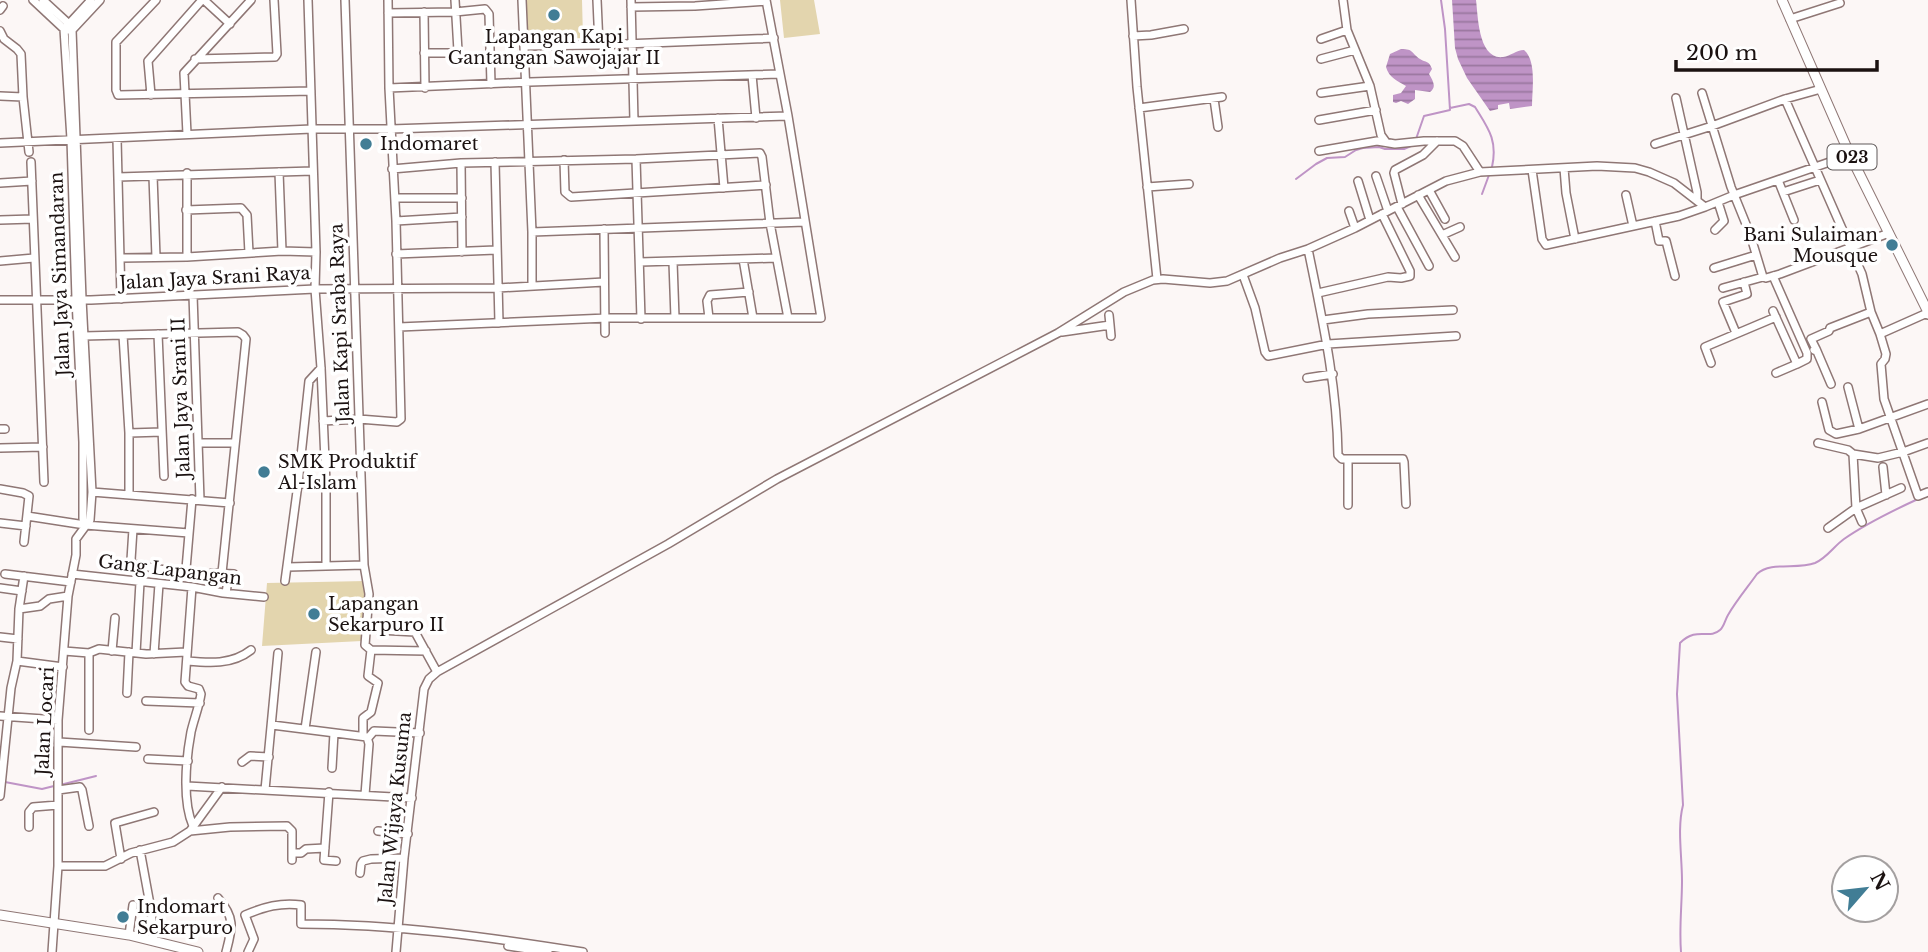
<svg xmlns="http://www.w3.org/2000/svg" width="1928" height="952" font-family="'Libre Baskerville',serif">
<defs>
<pattern id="water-rules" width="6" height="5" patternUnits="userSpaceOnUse" patternTransform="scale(1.75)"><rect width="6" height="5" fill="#bf94c6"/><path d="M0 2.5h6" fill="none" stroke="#9a779f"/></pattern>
</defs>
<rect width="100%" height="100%" fill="#fcf7f6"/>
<path fill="#e3d5ae" d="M526 0H582L583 38 527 40Z
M780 0H814L820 34 784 38Z
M366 581 362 641 262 646 267 583Z"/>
<path fill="url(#water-rules)" d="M1452 0H1476C1478 15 1478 60 1503 57 1511 56 1516 50 1524 50 1537 61 1532 90 1532 106L1510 109 1509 103 1498 105V109L1490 111 1467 78 1458 59 1455 48Z
M1401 49C1414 49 1411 53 1420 59 1426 63 1429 60 1432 69L1429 74C1433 81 1437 87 1430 92L1415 90V99L1408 104 1401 101 1396 103 1393 102V95L1401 93 1406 86C1398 81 1389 78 1386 67L1390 54Z"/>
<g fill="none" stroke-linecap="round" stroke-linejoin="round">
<path stroke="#bf94c6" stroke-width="2" d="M1450 108 1469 104 1475 107C1488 128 1498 140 1492 167
M1416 139 1424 116 1450 110 1445 29 1441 0
M1296 179 1316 164 1327 158 1345 157 1356 150 1363 148 1379 147 1385 149H1404L1411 146
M1482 194 1489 175
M5 782 42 789 54 786
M60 785 96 776
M1681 952C1679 928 1682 905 1682 881 1682 855 1677 829 1683 805L1677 694 1680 643C1697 626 1709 640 1720 630 1724 627 1725 620 1728 615 1736 601 1747 588 1757 574 1771 561 1797 570 1815 563 1827 558 1834 546 1844 539 1867 523 1892 511 1918 499"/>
<g stroke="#8f7775" stroke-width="10">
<path id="minor" d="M33 0 64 29
M43 0 69 24 72 30 82 299 92 492 90 520 76 539V555L68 596 58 720V866L52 952
M156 0 116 42V90L118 95 311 91
M204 0 230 24
M308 0 316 252 315 289 321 368 326 484V565
M345 0 364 565 369 594 365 645 371 650 426 651
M522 0 532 232V286
M597 0 599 45
M631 0 634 121
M1131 0 1137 87 1157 279
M1343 0 1347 30 1370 86 1381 135 1386 142
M631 7 695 6 766 1
M0 10 3 6
M424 12 425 88
M388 13 455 12 485 9 489 14 491 84
M1790 19 1840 3
M67 26 91 0
M64 29 71 139 76 299 83 442V519L85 525
M69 30H72L100 0
M0 31 4 39 17 49 21 54 23 97 29 152
M1133 36 1151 35 1184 29
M1321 39 1347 30
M524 46 599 45 774 38
M424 53H454L458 51 455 0
M195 59 275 57 277 54 274 0
M1321 59 1355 50
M752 75 756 118
M389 88 530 82 780 74
M1321 93 1370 86
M1702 93 1731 187 1750 234 1763 277
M151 95 148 61 202 0
M0 96 23 97
M1676 98 1697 192V199
M1214 99 1218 127
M1785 99 1862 274 1871 312 1880 334 1886 354 1885 359 1881 364 1884 399 1918 496 1928 492
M1139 108 1222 97
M718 118 724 188
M1319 120 1376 110
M187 134 184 73 251 0
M117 139 121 299
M0 143 312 129H391L788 116
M1655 144 1712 126 1785 99 1821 89
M1319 151 1377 141 1395 144 1424 141H1455L1463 146 1480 172
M636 159 641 319
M564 160 565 192 571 197 766 185
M31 162 44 482
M495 162 499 323
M461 163 462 252
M1564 168 1566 193 1575 239
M392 169 461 163 636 159 760 153 762 157 770 223 788 318
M1532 170 1542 239 1546 245 1679 216 1705 207
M279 172 282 251
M187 173V257
M153 176 156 257
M1376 176 1388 211
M118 177 313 171
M1778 180 1794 220
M1358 181 1370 220
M0 183 32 181
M1147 187 1189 184
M1429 190 1445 219
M1783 192 1820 180
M1418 195 1455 257
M1626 195 1633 226
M395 198H462
M1402 204 1394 173 1395 170 1423 155 1437 141
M1397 207 1429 266
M186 210 241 208 247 215 249 253
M1349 211 1355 228
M0 220 33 219
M396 221 462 217
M1655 221 1659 241H1666L1675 276
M604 229 605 333
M1715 230 1724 221 1718 202
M532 232 805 222
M1442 235 1460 227
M1308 249C1322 318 1337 384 1338 455L1342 459H1403L1404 462 1406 504
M396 254 496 250
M121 258 187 257 282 251 316 252
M743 259 753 318
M0 261 34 258
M640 262 776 258
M673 262 675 318
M1714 268 1756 255
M1243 275 1255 308 1265 352 1268 356 1328 344 1456 336
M1773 276 1807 353V359L1797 364 1773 311
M1723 288 1763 277 1766 278 1780 274 1889 233
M1318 293 1388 277 1401 278 1410 276V271L1382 214
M193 295 200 500
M0 300H91L315 289 498 288 604 282
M1109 315 1110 325
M709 318 707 301 710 295 749 292
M1323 320 1368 314 1453 310
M399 327 607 318H821L788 116 766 0
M1062 332 1110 325 1111 336
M1736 333 1723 302 1747 294 1744 282
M158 334 164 476
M1880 334 1925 314 1928 315
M123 335 129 433V494
M84 336 238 332 243 335 246 339 222 573
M1816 349 1811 339 1829 331 1830 328 1871 312
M1814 350 1816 349 1831 384
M1711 363 1705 347 1776 317
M1776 373 1797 364
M1307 378 1333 374
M1848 387 1859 429
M1822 402 1829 430 1836 434 1859 429 1928 404
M323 421 359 419 397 422 401 419 396 221 389 88 388 0
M0 429H5
M129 433 162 432
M198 443H235
M1818 443 1848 450 1853 454 1878 458 1903 452 1928 443
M0 448 43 447
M1853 454 1856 508 1901 488
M1883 467 1886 495
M298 484H326
M0 489 23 493 29 496 24 542
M92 492 230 503
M1348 505V459
M27 516 85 525 189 533
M0 523 26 526
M1828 528 1856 508 1862 522
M133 529 131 560 132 564 181 573 186 569 192 499
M288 567 364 565
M212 573 234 574
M5 574 71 582
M72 574 192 587 223 593 264 597
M285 581 298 484 309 381 321 368
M192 587 185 682 188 686 199 689 201 694C199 707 194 719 191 732 186 759 182 801 193 826
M0 588 22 591
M226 593 229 574
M19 609 40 606 49 599 68 596
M379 630 415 632 437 672
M0 637 18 639
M64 651 89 653 99 649 146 654 186 652
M112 651 115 618
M136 653 140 582
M154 654 159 584
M17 661 63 667
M187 661C209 663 232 665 251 650
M127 693 129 652
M146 701 200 703
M0 716 58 720
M272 725 367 737 369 744 365 795
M305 729 316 652
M89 730V653
M363 736V718L371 712 378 683 368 676 371 650
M368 738 374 731 420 733
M59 742 136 747
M148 759 188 761
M242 762 250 756 269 757
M332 768 334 733
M187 786 412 798
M58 790 80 787 82 790 89 826
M265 790 278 653
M329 792 324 860 336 861
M0 796 11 688 17 661 19 609 24 576
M29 827V812L33 807 58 805
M190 831 230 827 287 826 292 831V860
M378 831 408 834
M140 850 151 910 154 941
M292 853H301L306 849 325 848
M121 859 115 823 154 812
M58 866H105L131 853 173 842 190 831 222 787
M360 873 361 864 363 861 371 859 404 858
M218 898C236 918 232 929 226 952
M129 935 133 905
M508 946 548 952
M248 952 254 939 245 915C264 907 281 902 301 905V924C395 924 489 937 583 952
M396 952 404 858 424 689 429 679 437 672 668 544 777 479 1058 333 1124 292 1153 280 1163 279 1210 283 1227 281 1280 258 1308 249 1355 228 1446 181 1480 172 1597 166 1635 168 1649 172 1674 183 1705 207 1734 195 1850 155"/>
</g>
<g stroke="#8f7775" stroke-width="11">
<path id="major" d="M1782 0 1850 155 1928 312
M0 915 129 935 198 952"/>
</g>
<use href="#minor" stroke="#fff" stroke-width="7"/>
<use href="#major" stroke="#fff" stroke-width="9"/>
</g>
<g fill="#417d95" stroke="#fff" stroke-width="2.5">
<circle cx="554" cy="15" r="7"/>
<circle cx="366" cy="144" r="7"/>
<circle cx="1892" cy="245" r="7"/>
<circle cx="264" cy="472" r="7"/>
<circle cx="314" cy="614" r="7"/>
<circle cx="123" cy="917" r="7"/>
</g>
<g text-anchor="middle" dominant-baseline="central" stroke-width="7" stroke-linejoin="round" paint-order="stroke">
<rect fill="#fff" stroke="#5f5958" stroke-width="2" x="1827.5" y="144.5" width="49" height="25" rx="5"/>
<g font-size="16" font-weight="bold" fill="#1b1211">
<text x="1852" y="157">023</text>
</g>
<g font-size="18" fill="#1b1211" stroke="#fff" text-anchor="start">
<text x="554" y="37" text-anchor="middle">Lapangan Kapi<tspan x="554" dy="21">Gantangan Sawojajar II</tspan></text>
<text x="380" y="144">Indomaret</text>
<text x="1878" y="235" text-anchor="end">Bani Sulaiman<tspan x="1878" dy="21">Mousque</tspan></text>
<text x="278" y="462">SMK Produktif<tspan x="278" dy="21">Al-Islam</tspan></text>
<text x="328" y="604">Lapangan<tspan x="328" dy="21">Sekarpuro II</tspan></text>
<text x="137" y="907">Indomart<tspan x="137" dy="21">Sekarpuro</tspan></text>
</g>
<g font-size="18" fill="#1b1211" stroke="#fff">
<text transform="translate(60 274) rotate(-92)">Jalan Jaya Simandaran</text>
<text transform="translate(215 278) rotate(-3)">Jalan Jaya Srani Raya</text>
<text transform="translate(340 323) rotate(-92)">Jalan Kapi Sraba Raya</text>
<text transform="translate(181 398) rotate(-92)">Jalan Jaya Srani II</text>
<text transform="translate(170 570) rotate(7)">Gang Lapangan</text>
<text transform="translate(45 721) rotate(-87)">Jalan Locari</text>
<text transform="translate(395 808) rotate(-84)">Jalan Wijaya Kusuma</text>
</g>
</g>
<g transform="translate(1865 889) rotate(62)"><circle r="33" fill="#ffffff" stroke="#a4a0a0" stroke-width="2"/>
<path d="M0-5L12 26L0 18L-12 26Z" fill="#417d95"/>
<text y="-10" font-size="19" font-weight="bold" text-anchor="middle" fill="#1b1211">N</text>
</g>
<path d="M1676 60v10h201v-10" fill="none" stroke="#1b1211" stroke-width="3.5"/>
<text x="1686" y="60" font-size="21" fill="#1b1211" stroke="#ffffff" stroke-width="5" paint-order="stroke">200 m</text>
</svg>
